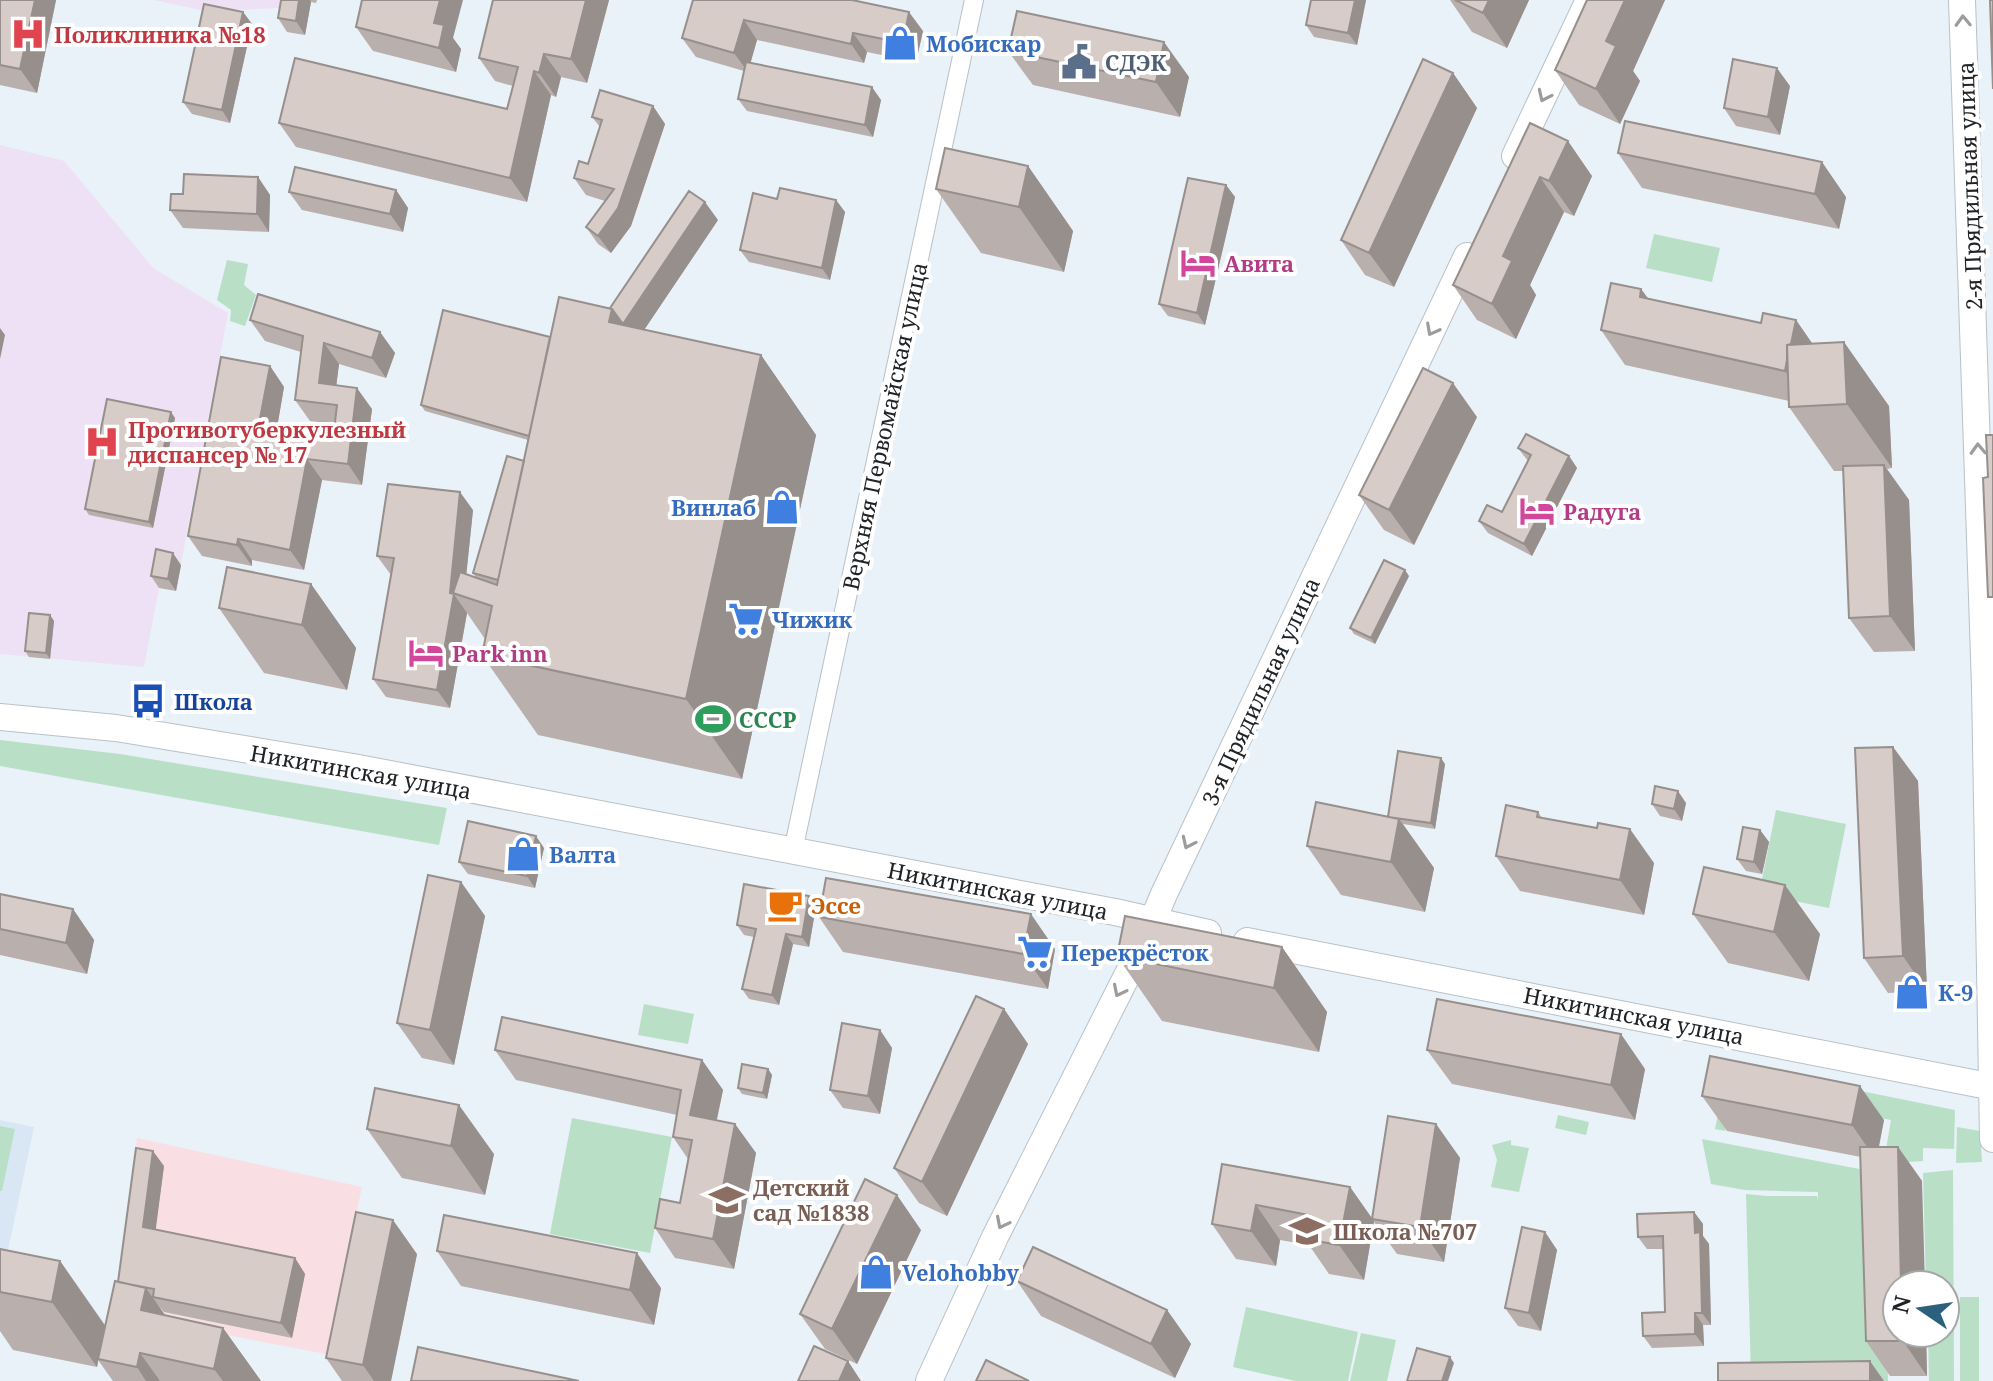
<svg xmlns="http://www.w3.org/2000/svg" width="1993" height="1381" font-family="'Noto Serif',serif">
<rect width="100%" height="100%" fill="#e9f1f9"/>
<path fill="#d9e7f4" d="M0 1120 34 1127 3 1274H0Z"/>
<path fill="#f9dfe4" d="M137 1138 362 1187 326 1354 149 1320 120 1301Z"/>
<path fill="#eee1f5" d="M154 0H280L279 8 205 11Z
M0 145 64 161 153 268 228 313 181 564 164 562 144 667 0 654Z"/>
<path fill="#b9e0c6" d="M1654 234 1720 248 1712 282 1646 268Z
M227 260 248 264 244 285 256 295 245 326 230 321 231 310 217 300Z
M0 740 120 754 447 808 439 845 0 766Z
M1776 810 1846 824 1829 908 1759 894Z
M644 1004 694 1014 688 1044 638 1035Z
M1728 1064 1955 1110 1954 1149 1923 1148V1161L1895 1163 1884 1161 1891 1120 1734 1089 1725 1131 1715 1129Z
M1558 1115 1589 1122 1586 1135 1555 1128Z
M572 1118 672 1137 650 1253 550 1234Z
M0 1126 15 1129 2 1191H0Z
M1957 1127 1980 1131 1982 1162 1956 1163Z
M1702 1139 1870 1171 1884 1182 1888 1381H1748L1751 1376 1746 1194 1767 1196H1817L1818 1201V1192L1745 1190 1711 1184Z
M1511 1140V1145L1529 1148 1519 1192 1491 1187 1497 1160 1492 1145Z
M1953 1170 1954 1381H1929L1928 1333H1945V1285H1926L1923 1173Z
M1960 1297H1979V1381H1960Z
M1246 1307 1358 1332 1348 1381H1296L1233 1367Z
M1361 1333 1396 1340 1387 1381H1350Z"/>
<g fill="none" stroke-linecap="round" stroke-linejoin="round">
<g stroke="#b9c1c8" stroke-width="20">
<path id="street" d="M793 851 974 0"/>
</g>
<g stroke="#b9c1c8" stroke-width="28">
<path id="secondary" d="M1962 0 1985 687 1993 1139
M1515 156 1589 0
M0 717 116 728 353 767 1115 912 1208 933
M1247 941 1993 1087
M929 1381 995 1237 1142 946 1164 894 1467 256"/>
</g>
<use href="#street" stroke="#fff" stroke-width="18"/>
<use href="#secondary" stroke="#fff" stroke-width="26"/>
</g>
<path fill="#b9afac" d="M0 0H56L37 93 0 85Z
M281 0H317L316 3 311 2 305 35 287 32 278 18Z
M609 0 587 83 561 77 556 97 551 95 527 202 296 147 279 123 507 109 513 86 495 81 479 58Z
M693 0 923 31 916 62 867 52 864 63 757 40 750 63 881 100 873 137 747 111 738 99 744 71 696 57 682 38Z
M1311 0H1366L1357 45 1314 37 1306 25Z
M1450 0H1529L1507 48 1472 32Z
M1587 0H1665L1633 71 1640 81 1620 124 1579 105 1555 70Z
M243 12 252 24 230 123 192 114 183 102Z
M356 27 453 38 461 49 456 72 373 51Z
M1008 51 1189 77 1180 117 1033 85Z
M1453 73 1477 108 1394 287 1365 275 1341 240Z
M1790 86 1780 135 1736 126 1724 108Z
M653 106 665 124 631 226 611 253 598 244 586 227 605 201 586 195 574 178 588 164 600 127 592 117Z
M1530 123 1592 176 1574 216 1564 212 1530 285 1536 295 1516 339 1477 320 1453 285Z
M1618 153 1846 197 1839 229 1642 188Z
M1028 166 1073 231 1064 272 981 253 936 189Z
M258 177 270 195 269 232 183 228 170 210 183 194Z
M1226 185 1235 197 1205 325 1168 316 1159 304Z
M396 190 408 208 403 232 302 210 289 192Z
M777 199 836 200 845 212 830 280 749 262 740 250Z
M718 220 644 330 761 355 816 435 742 779 538 735 482 655 485 639 467 613 450 708 386 697 373 679 391 575 377 556 473 510 466 575 476 578 473 573 524 461 528 440 425 411 421 405 550 337 610 308Z
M1641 289 1648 298 1761 323 1796 320 1812 343 1889 406 1892 468 1887 469 1909 500 1915 651 1874 652 1849 618 1843 471H1834L1789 407V401L1625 365 1601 330Z
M250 320 380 332 395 353 386 378 339 364 336 386 372 409 362 485 322 480 304 570 252 560V566L202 556 188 536 270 366 284 387 277 428 333 438 335 424 310 421 295 400 301 352 265 341Z
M1477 417 1414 545 1384 530 1359 495Z
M175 418 153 528 89 515 85 509Z
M1518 448 1569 456 1577 468 1532 556 1488 533 1479 521 1502 512 1528 461Z
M181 565 176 591 159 588 151 576Z
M1409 576 1375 644 1354 634 1350 628Z
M311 584 356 648 347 690 264 673 219 608Z
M50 615 54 621 50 659 29 657 25 651Z
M1893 747 1918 781 1927 991 1888 993 1864 958Z
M1445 764 1435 829 1403 824 1434 868 1425 912 1341 895 1307 846 1388 817Z
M1686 803 1682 821 1660 816 1652 804Z
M1538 812 1542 818 1654 863 1644 915 1520 891 1496 856Z
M1760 830 1769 842 1762 874 1746 871 1737 859Z
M544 848 535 888 468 874 459 862Z
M461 882 485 916 454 1065 422 1058 397 1023Z
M0 894 73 909 94 940 87 974 0 955Z
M809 896 816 906 809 947 793 944 779 1005 749 999 742 989 754 937 744 935 737 925Z
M1693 914 1820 934 1809 981 1728 963Z
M819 917 1055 949 1048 989 843 952Z
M1282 947 1327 1012 1319 1052 1162 1021 1117 956Z
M1004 1009 1028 1044 947 1216 919 1203 894 1168Z
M880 1030 892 1048 880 1114 843 1108 830 1090Z
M495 1050 702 1060 723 1090 717 1120 735 1124 756 1153 734 1269 675 1258 655 1228 680 1203 688 1159 673 1137 677 1115 516 1080Z
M1427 1050 1645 1069 1635 1120 1452 1084Z
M768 1069 772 1075 767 1099 742 1094 738 1088Z
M1702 1096 1884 1120 1879 1147H1898L1922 1181 1897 1333H1926L1927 1376H1890L1866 1341 1861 1157 1727 1131Z
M1436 1124 1460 1158 1444 1262 1397 1254 1374 1222 1364 1280 1329 1274 1309 1245 1280 1240 1276 1266 1236 1259 1212 1224 1222 1164 1350 1187 1372 1219Z
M367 1129 494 1154 485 1195 402 1178Z
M164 1166 155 1230 295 1258 305 1274 292 1338 164 1312 157 1304 165 1315 223 1328 261 1381H113L98 1360 97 1367 13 1350 0 1331V1249L60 1261 105 1325 118 1282Z
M1694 1212 1703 1224V1236L1709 1244 1711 1325H1703L1704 1346 1652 1348 1643 1336 1665 1312 1664 1249H1647L1638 1237Z
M921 1230 857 1364 825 1349 800 1314Z
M1545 1232 1557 1250 1541 1331 1518 1326 1505 1308Z
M437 1251 661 1288 654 1325 461 1286Z
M417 1254 391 1381H342L326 1358Z
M1017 1281 1167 1310 1191 1344 1175 1378 1041 1316Z"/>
<path fill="#968f8c" d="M35 0H56L37 93 20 69Z
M299 0H310L311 2 305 35 296 21Z
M440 0H463L453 38 461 49 456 72 439 48 434 23Z
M586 0H609L587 83 571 59Z
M1355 0H1366L1357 45 1348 33Z
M1489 0H1529L1507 48 1483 13Z
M1625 0H1665L1633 71 1640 81 1620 124 1596 89 1606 41Z
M243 12 252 24 230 123 222 110Z
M909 12 923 31 916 62 903 43Z
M744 20 757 40 748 72 734 53Z
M853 33 867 52 864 63 851 44Z
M1164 42 1189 77 1180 117 1156 82Z
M544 54 561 77 556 97 539 73Z
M1777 68 1790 86 1780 135 1768 117Z
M534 71 551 95 527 202 510 178Z
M1453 73 1477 108 1394 287 1369 253Z
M872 87 881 100 873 137 865 125Z
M653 106 665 124 631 226 611 253 598 236Z
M1568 141 1592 176 1574 216 1549 181Z
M1822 162 1846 197 1839 229 1815 194Z
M1028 166 1073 231 1064 272 1019 207Z
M258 177 270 195 269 232 257 214Z
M1540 177 1564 212 1530 285 1536 295 1516 339 1492 304 1503 256Z
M1226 185 1235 197 1205 325 1197 313Z
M396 190 408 208 403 232 390 214Z
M836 200 845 212 830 280 822 268Z
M705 202 718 220 636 342 609 322 612 309Z
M1641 289 1666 324 1640 297Z
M1796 320 1820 355 1809 405 1785 371Z
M0 328 5 335 0 359Z
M380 332 395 353 386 378 372 358Z
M1844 342 1889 406 1892 468 1847 404Z
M324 343 339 364 334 404 319 383Z
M761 355 816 435 742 779 686 699Z
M270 366 284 387 274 445 259 424Z
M1453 383 1477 417 1414 545 1389 510Z
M357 388 372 409 362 485 348 464Z
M171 412 175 418 153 528 149 522Z
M1569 456 1577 468 1532 556 1524 544Z
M307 459 322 480 304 570 290 550Z
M1884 465 1909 500 1915 651 1890 616Z
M460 492 473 510 464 597 453 593 467 613 450 708 437 690 450 593Z
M238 539 252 560V566L237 545Z
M173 553 181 565 176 591 168 579Z
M1405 570 1409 576 1375 644 1371 638Z
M311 584 356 648 347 690 302 625Z
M50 615 54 621 50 659 46 653Z
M1893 747 1918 781 1927 991 1903 956Z
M1441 758 1445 764 1435 829 1431 823Z
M1678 791 1686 803 1682 821 1674 809Z
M1399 819 1434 868 1425 912 1391 862Z
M1630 829 1654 863 1644 915 1620 880Z
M1760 830 1769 842 1762 874 1754 862Z
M536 836 544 848 535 888 527 876Z
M461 882 485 916 454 1065 430 1030Z
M1785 885 1820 934 1809 981 1774 932Z
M809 896 816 906 809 947 802 937Z
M73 909 94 940 87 974 66 943Z
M1031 914 1055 949 1048 989 1023 954Z
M786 934 793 944 779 1005 772 995Z
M1282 947 1327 1012 1319 1052 1274 988Z
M1004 1009 1028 1044 947 1216 922 1182Z
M880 1030 892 1048 880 1114 868 1096Z
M1621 1034 1645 1069 1635 1120 1611 1085Z
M702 1060 723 1090 711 1145 690 1115Z
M768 1069 772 1075 767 1099 763 1093Z
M1860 1086 1884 1120 1876 1160 1852 1125Z
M459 1105 494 1154 485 1195 451 1146Z
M735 1124 756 1153 734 1269 713 1239Z
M1436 1124 1460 1158 1444 1262 1420 1227Z
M1898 1147 1922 1181 1925 1285H1901Z
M153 1151 164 1166 154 1243 143 1227Z
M1350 1187 1374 1221 1364 1280 1339 1245Z
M897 1195 921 1230 857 1364 832 1329Z
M1256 1205 1280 1240 1276 1266 1251 1231Z
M1694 1212 1703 1224V1236L1709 1244 1711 1325 1702 1313 1695 1233Z
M393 1220 417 1254 391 1381H374L363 1365Z
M1545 1232 1557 1250 1541 1331 1529 1313Z
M637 1253 661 1288 654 1325 630 1290Z
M295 1258 305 1274 292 1338 281 1323Z
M60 1261 105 1326 97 1367 52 1302Z
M146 1288 191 1352 141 1310Z
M1167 1310 1191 1344 1175 1378 1151 1344Z
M1695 1313 1703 1325 1704 1346 1695 1334Z
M223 1328 261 1381H223L214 1369Z
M1903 1333H1926L1927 1376 1903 1341Z
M140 1353 160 1381H146L137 1367Z
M1450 1357 1454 1363 1448 1381H1442Z
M848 1361 861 1381H839Z
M1870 1361 1884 1381H1870Z"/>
<path fill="#d7ccc8" stroke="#968f8c" stroke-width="2" d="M0 0H35L20 69 0 65Z
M281 0H299L296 21 278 18Z
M362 0H440L434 23 444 25 439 48 356 27Z
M493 0H586L571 59 544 54 539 73 534 71 510 178 279 123 295 58 507 109 518 67 479 58Z
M693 0H852L909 12 903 43 853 33 851 44 744 20 734 53 682 38Z
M1311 0H1355L1348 33 1306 25Z
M1455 0H1489L1483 13Z
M1587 0H1625L1606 41 1616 46 1596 89 1555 70Z
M1990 0H1993V89Z
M204 4 243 12 222 110 183 102Z
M1017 11 1164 42 1156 82 1008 51Z
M1423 59 1453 73 1369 253 1341 240Z
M1733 59 1777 68 1768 117 1724 108Z
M746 62 872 87 865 125 738 99Z
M600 90 653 106 618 208 598 236 586 227 614 189 574 178 579 161 588 164 602 120 592 117Z
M1625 121 1822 162 1815 194 1618 153Z
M1530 123 1568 141 1549 181 1540 177 1503 256 1512 261 1492 304 1453 285Z
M945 148 1028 166 1019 207 936 189Z
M295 167 396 190 390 214 289 192Z
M184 174 258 177 257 214 170 210 171 194H183Z
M1188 178 1226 185 1197 313 1159 304Z
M780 188 836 200 822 268 740 250 753 193 777 199Z
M689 191 705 202 623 324 612 309 610 308Z
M1611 283 1641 289 1640 297 1761 323 1763 313 1796 320 1791 344 1787 345V360L1785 371 1601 330Z
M258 294 380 332 372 358 324 343 319 383 357 388 348 464 307 459 290 550 238 539 237 545 188 536 221 357 270 366 259 424 333 438 337 405 295 400 303 336 250 320Z
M559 297 612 309 609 322 761 355 686 699 482 655 492 606 453 593 460 572 497 585Z
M443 310 550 337 529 436 421 405Z
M1844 342 1847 404 1789 407 1787 345Z
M1423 368 1453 383 1389 510 1359 495Z
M107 399 171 412 149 522 85 509Z
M1526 434 1569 456 1524 544 1479 521 1487 505 1502 512 1531 455 1518 448Z
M1986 435H1993V597H1988L1983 478 1988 477Z
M507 456 524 461 498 580 473 573Z
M1884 465 1890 616 1849 618 1843 466Z
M388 484 460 492 450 593 454 594 437 690 373 679 394 558 377 556Z
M156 549 173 553 168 579 151 576Z
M1384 560 1405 570 1371 638 1350 628Z
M227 567 311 584 302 625 219 608Z
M29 613 50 615 46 653 25 651Z
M1893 747 1903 956 1864 958 1855 748Z
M1398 751 1441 758 1431 823 1388 817Z
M1655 786 1678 791 1674 809 1652 804Z
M1316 802 1399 819 1391 862 1307 846Z
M1506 805 1538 812 1537 817 1597 828 1598 823 1630 829 1620 880 1496 856Z
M468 821 536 836 527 876 459 862Z
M1743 827 1760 830 1754 862 1737 859Z
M1704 867 1785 885 1774 932 1693 914Z
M428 875 461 882 430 1030 397 1023Z
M826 878 1031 914 1023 954 819 917Z
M744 884 809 896 802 937 786 934 772 995 742 989 756 929 737 925Z
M0 894 73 909 66 943 0 929Z
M1125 916 1282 947 1274 988 1117 956Z
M976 996 1004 1009 922 1182 894 1168Z
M1437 999 1621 1034 1611 1085 1427 1050Z
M502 1017 702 1060 690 1115 735 1124 713 1239 655 1228 660 1199 680 1203 692 1140 673 1137 681 1090 495 1050Z
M842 1023 880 1030 868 1096 830 1090Z
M1710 1056 1860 1086 1852 1125 1702 1096Z
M742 1064 768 1069 763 1093 738 1088Z
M375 1088 459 1105 451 1146 367 1129Z
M1388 1116 1436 1124 1420 1227 1372 1219Z
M1860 1147H1898L1901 1285H1897V1333H1903V1341H1866Z
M136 1148 153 1151 143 1227 295 1258 281 1323 153 1297 154 1289 118 1282Z
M1222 1164 1350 1187 1339 1245 1305 1239 1309 1215 1256 1205 1251 1231 1212 1224Z
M865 1179 897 1195 832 1329 800 1314Z
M356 1212 393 1220 363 1365 326 1358Z
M1694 1212 1695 1233 1700 1232 1702 1313H1695V1334L1643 1336 1642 1313 1665 1312 1663 1236 1638 1237 1637 1214Z
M444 1215 637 1253 630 1290 437 1251Z
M1522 1227 1545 1232 1529 1313 1505 1308Z
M1033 1247 1167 1310 1151 1344 1017 1281Z
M0 1249 60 1261 52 1302 0 1292Z
M115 1281 146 1288 141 1310 223 1328 214 1369 140 1353 137 1367 98 1359Z
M814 1346 848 1361 839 1381H798Z
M418 1347 579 1381H411Z
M1417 1348 1450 1357 1442 1381H1407Z
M986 1360 1029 1381H976Z
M1870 1361V1381H1718V1363Z"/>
<defs><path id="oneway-chevron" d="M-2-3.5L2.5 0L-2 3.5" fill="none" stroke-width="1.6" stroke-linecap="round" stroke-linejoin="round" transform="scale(2)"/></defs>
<g stroke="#9b9c9e">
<use href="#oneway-chevron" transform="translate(1963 21) rotate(-92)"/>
<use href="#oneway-chevron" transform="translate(1544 96) rotate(115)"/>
<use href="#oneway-chevron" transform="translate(1432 330) rotate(118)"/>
<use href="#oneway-chevron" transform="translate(1978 449) rotate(-92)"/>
<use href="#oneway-chevron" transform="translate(1188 843) rotate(115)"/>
<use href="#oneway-chevron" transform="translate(1119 991) rotate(117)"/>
<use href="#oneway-chevron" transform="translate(1002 1223) rotate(117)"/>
</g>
<defs>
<g id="hospital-bare" transform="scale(2.76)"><path d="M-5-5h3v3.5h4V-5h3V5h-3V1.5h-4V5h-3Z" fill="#e0444e" stroke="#fff" stroke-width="2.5" paint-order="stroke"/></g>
<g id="shop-bare" transform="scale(2.76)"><path d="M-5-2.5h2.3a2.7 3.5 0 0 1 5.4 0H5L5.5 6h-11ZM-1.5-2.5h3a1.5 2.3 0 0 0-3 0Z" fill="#3f7fe0" stroke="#fff" stroke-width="2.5" paint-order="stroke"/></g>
<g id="civic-bare" transform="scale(2.76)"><path d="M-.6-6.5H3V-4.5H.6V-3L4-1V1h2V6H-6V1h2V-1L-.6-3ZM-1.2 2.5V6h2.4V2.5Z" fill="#5c6f8a" stroke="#fff" stroke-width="2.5" paint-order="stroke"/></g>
<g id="hotel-bare" transform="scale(2.76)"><path d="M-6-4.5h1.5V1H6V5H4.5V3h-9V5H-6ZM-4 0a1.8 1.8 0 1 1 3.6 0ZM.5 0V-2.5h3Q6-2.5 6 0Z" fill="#d1479c" stroke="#fff" stroke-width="2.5" paint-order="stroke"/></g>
<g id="supermarket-bare" transform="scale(2.76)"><path d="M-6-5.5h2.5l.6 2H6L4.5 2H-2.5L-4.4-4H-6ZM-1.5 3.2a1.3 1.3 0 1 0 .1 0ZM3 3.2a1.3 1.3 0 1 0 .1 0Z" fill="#3f7fe0" stroke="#fff" stroke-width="2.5" paint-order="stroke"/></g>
<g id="bus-bare" transform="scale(2.76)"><path d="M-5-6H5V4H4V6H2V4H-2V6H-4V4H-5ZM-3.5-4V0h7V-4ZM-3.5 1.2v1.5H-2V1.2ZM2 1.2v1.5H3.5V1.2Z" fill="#1a4fb4" stroke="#fff" stroke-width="2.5" paint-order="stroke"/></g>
<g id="stadium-bare" transform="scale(2.76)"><path d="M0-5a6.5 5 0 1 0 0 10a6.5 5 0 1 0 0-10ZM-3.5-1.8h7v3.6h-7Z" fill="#2e9e5b" stroke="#fff" stroke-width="2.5" paint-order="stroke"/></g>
<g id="cafe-bare" transform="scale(2.76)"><path d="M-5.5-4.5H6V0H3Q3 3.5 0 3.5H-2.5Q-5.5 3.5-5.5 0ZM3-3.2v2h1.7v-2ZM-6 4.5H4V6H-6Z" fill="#e8710a" stroke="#fff" stroke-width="2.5" paint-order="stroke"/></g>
<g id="school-bare" transform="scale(2.76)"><path d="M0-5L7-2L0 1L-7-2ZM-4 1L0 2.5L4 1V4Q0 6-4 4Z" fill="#8d6e63" stroke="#fff" stroke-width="2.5" paint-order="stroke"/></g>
</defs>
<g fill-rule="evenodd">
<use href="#hospital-bare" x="28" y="34"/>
<use href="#shop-bare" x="900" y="43"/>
<use href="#civic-bare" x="1079" y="62"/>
<use href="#hotel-bare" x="1198" y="263"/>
<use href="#hospital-bare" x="102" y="442"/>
<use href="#shop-bare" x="782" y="507"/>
<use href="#hotel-bare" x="1537" y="511"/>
<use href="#supermarket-bare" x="746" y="619"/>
<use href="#hotel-bare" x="426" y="653"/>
<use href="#bus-bare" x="148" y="701"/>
<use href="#stadium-bare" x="713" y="719"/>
<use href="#shop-bare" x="523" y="854"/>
<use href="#cafe-bare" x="785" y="905"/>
<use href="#supermarket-bare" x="1035" y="952"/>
<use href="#shop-bare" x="1912" y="992"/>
<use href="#school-bare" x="727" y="1200"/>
<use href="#school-bare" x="1307" y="1231"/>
<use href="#shop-bare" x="876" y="1272"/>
</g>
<g text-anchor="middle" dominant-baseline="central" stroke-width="8" stroke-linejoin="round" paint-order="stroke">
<g font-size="22" font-weight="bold" fill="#be3a42" stroke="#fff" text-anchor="start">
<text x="54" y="34">Поликлиника №18</text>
<text x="128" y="429">Противотуберкулезный<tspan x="128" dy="25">диспансер № 17</tspan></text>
</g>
<g font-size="22" font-weight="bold" fill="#366cbe" stroke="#fff" text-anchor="start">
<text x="926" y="43">Мобискар</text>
<text x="756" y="507" text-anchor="end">Винлаб</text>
<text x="772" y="619">Чижик</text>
<text x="549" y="854">Валта</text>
<text x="1061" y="952">Перекрёсток</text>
<text x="1938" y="992">К-9</text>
<text x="902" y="1272">Velohobby</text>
</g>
<g font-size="22" font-weight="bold" fill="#4e5e75" stroke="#fff" text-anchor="start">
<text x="1105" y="62">СДЭК</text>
</g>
<g font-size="22" fill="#212427" stroke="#fff">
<text transform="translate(1969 186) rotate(-92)">2-я Прядильная улица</text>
<text transform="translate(884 426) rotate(-78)">Верхняя Первомайская улица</text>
<text transform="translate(1260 691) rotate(-65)">3-я Прядильная улица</text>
<text transform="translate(361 771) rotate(10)">Никитинская улица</text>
<text transform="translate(998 890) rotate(11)">Никитинская улица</text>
<text transform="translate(1634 1015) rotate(11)">Никитинская улица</text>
</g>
<g font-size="22" font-weight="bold" fill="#b23c85" stroke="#fff" text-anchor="start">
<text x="1224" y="263">Авита</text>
<text x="1563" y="511">Радуга</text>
<text x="452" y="653">Park inn</text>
</g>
<g font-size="22" font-weight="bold" fill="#164399" stroke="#fff" text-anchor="start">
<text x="174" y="701">Школа</text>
</g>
<g font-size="22" font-weight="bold" fill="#27864d" stroke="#fff" text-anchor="start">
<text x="739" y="719">СССР</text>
</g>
<g font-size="22" font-weight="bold" fill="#c56008" stroke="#fff" text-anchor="start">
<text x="811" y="905">Эссе</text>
</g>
<g font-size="22" font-weight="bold" fill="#785e54" stroke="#fff" text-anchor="start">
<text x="753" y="1187">Детский<tspan x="753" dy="25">сад №1838</tspan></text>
<text x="1333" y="1231">Школа №707</text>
</g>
</g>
<g transform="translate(1921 1309) rotate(283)"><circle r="38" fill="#ffffff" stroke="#a6a7a9" stroke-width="2"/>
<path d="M0-6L14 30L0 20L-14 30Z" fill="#2b617c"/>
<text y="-12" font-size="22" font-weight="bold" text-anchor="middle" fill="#212427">N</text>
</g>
</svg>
